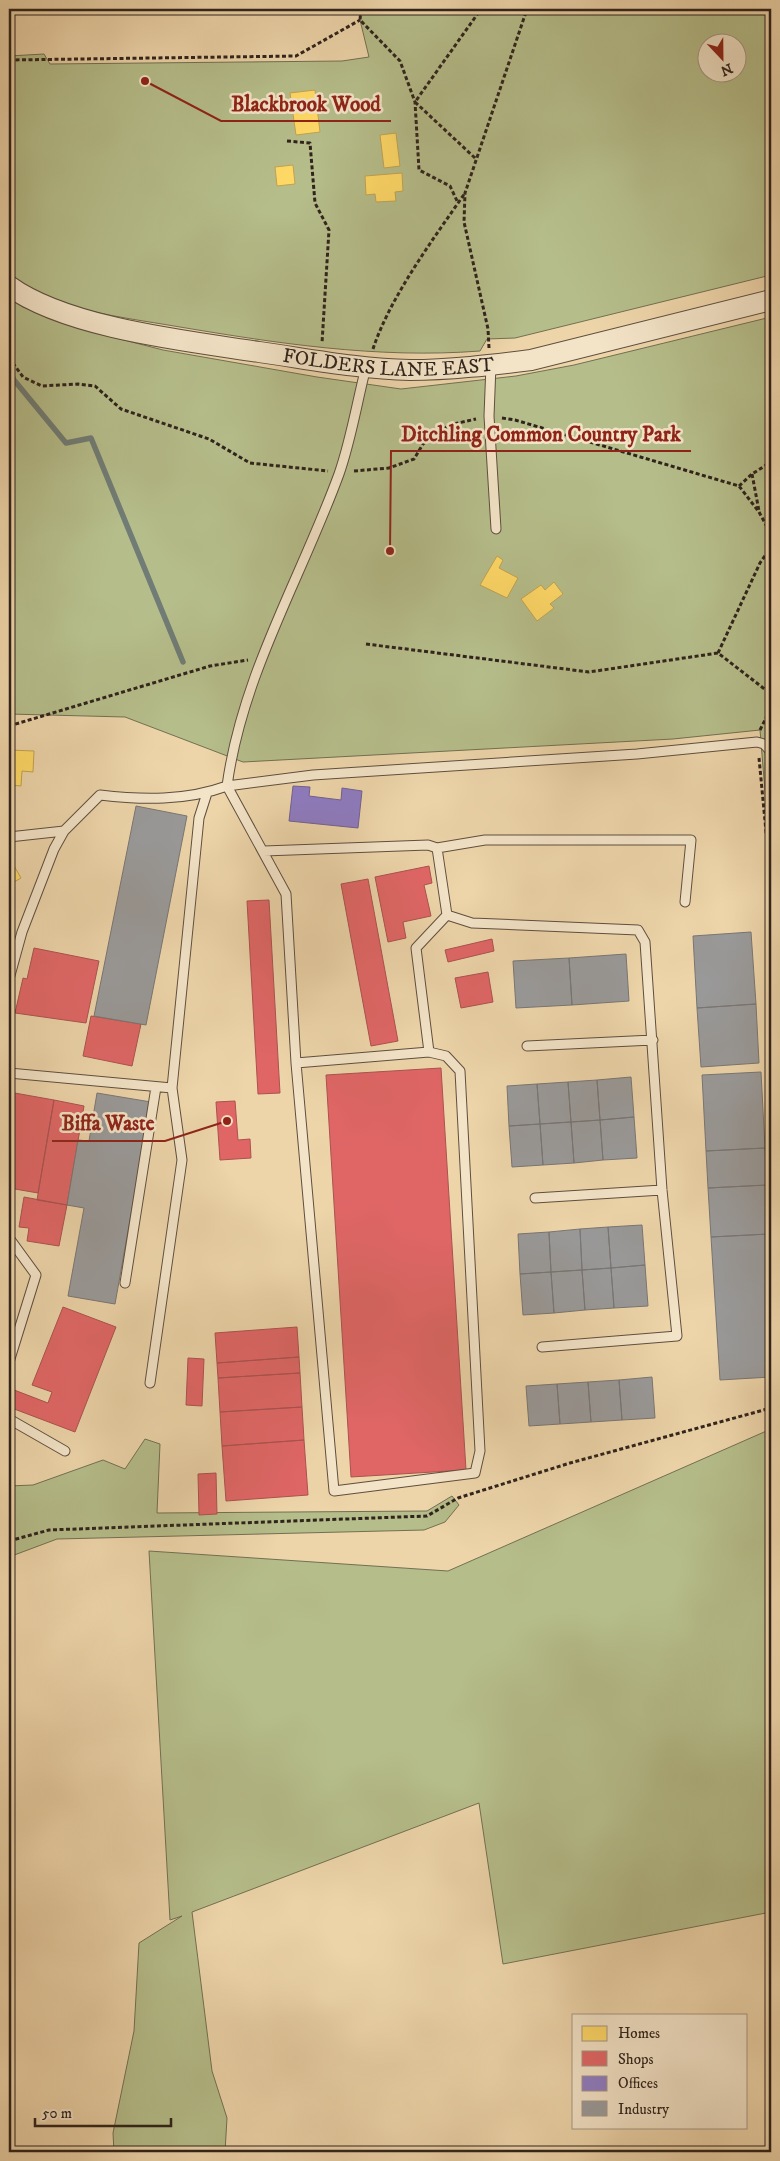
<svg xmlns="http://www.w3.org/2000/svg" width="780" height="2161" font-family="'IM FELL DW Pica',serif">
<rect width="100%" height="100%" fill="#edd4a9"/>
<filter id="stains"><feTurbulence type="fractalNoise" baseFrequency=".004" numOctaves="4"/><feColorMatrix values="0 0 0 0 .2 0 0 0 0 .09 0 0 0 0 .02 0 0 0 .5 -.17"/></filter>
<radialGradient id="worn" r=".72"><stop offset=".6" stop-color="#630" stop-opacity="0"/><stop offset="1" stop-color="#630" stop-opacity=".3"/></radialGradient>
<path fill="#b5bd8a" stroke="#727053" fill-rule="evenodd" d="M361 9H771V275L515 338 487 339 480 351C377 359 275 343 174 326 122 317 50 310 9 275V56L44 54 50 64 342 61 369 57 360 20ZM708 42H738V72H708Z
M9 298 23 307 85 330 163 350 317 377 401 389 516 376 574 365 771 317V865L760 730 673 739 243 762 125 717 9 714Z
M771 1429V1912L503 1964 479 1803 192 1912 212 2071 227 2118 225 2152H114L113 2133 134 2031 139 1943 182 1916 170 1920 149 1551 448 1571Z
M145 1439 160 1444 157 1513 427 1511 452 1496 459 1505 445 1522 424 1530 57 1539 9 1557V1486L33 1485 103 1460 125 1469Z"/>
<path fill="#ffd966" stroke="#c1a250" d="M315 90 320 132 296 135 290 93Z
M396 133 400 166 384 168 380 135Z
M293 165 295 184 277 186 275 167Z
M402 173 403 191 395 192 396 201 376 202 375 194 366 195 365 176Z
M497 556 503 560 499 568 518 578 507 598 480 585Z
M554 582 563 594 550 604 554 608 537 621 521 599 541 585 545 590Z
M9 750 34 751 33 772 22 771 21 786 9 785Z
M9 857 21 878 9 885Z"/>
<path fill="#e06666" stroke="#ab5250" d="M429 866 432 883 424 885 431 916 403 922 406 938 388 942 375 877Z
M368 879 398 1041 371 1046 341 884Z
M269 900 280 1093 258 1094 247 901Z
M492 939 494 951 448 962 445 950Z
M34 948 99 961 86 1023 15 1013 23 978 27 979Z
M488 972 493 1002 461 1008 455 978Z
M91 1016 141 1024 132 1066 83 1056Z
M441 1068 466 1470 351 1477 326 1075Z
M9 1092 54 1100 38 1193 9 1188Z
M54 1100 84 1106 67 1205 37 1200Z
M235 1101 238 1140 250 1139 251 1158 220 1160 216 1102Z
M24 1197 67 1205 59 1246 27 1241 29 1228 19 1227Z
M63 1307 116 1327 75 1432 9 1407V1388L48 1403 52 1392 32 1385Z
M297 1327 299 1357 217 1363 215 1333Z
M299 1357 300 1373 218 1378 217 1363Z
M188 1358 204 1359 202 1406 186 1405Z
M300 1373 302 1407 220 1412 218 1378Z
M302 1407 304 1440 222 1446 220 1412Z
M304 1440 308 1495 226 1501 222 1446Z
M216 1473 217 1514 199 1515 198 1474Z"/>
<path fill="#8e7cc3" stroke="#726191" d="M293 786 310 787 309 796 341 800 342 788 362 791 358 828 289 821Z"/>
<path fill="#999" stroke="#797674" d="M136 806 187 816 146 1025 94 1016Z
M751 932 756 1004 697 1008 693 936Z
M626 954 629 1001 572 1005 569 958Z
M569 958 572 1005 516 1008 513 961Z
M756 1004 759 1063 701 1067 697 1008Z
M761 1072 765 1148 706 1151 702 1075Z
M631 1077 634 1117 600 1120 597 1080Z
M597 1080 600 1120 571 1122 568 1082Z
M568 1082 571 1122 540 1124 537 1084Z
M537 1084 540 1124 509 1126 507 1086Z
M97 1093 151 1102 115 1304 68 1296 84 1208 67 1205 78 1140 89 1141Z
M634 1117 637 1158 603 1160 600 1120Z
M600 1120 603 1160 574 1163 571 1122Z
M571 1122 574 1163 543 1165 540 1124Z
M540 1124 543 1165 512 1167 509 1126Z
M765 1148 767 1185 708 1188 706 1151Z
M767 1185 769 1234 711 1237 708 1188Z
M642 1225 645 1265 611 1268 608 1227Z
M608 1227 611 1268 582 1270 580 1229Z
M580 1229 582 1270 551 1272 549 1232Z
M549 1232 551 1272 520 1274 518 1234Z
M769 1234 771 1377 720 1380 711 1237Z
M645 1265 648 1306 614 1308 611 1268Z
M611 1268 614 1308 585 1310 582 1270Z
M582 1270 585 1310 554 1313 551 1272Z
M551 1272 554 1313 523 1315 520 1274Z
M652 1377 655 1418 622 1420 619 1380Z
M619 1380 622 1420 591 1422 588 1382Z
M588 1382 591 1422 560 1424 557 1384Z
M557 1384 560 1424 529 1426 526 1386Z"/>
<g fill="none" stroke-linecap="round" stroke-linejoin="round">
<path stroke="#707c75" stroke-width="5.5" d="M9 370 14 380 66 443 91 438 183 662"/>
<g stroke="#5e4f3f" stroke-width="11">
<path id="service" d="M491 365 489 416 496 529
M9 837 64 831
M437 848 485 840H691L685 902
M264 851 428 845 437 848 447 915 416 948 429 1052 446 1056 460 1071 480 1451 475 1473 334 1491 296 1063
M447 915 472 923 638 930 645 942 662 1190 677 1336 542 1347
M9 979 22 932 54 849 64 831 100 795C142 800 186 801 227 786 242 675 301 578 339 474 351 440 357 402 366 367
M527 1046 653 1040
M429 1052 296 1063 286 894 227 786 313 775 637 754 757 742 764 744 771 752
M9 1073 172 1088 182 1160 150 1383
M172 1088 199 818 207 793
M535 1198 662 1190
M9 1238 36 1275 9 1362
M125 1283 156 1087
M9 1419 65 1451"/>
</g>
<g stroke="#5e4f3f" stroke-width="22">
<g id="tertiary">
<path id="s1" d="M9 286C67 328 187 341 259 352 309 359 359 369 410 370 450 370 491 365 531 360L771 300"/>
</g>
</g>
<path stroke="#2f231c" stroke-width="3" stroke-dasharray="4 2.5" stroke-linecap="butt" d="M361 9 360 20 400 61 415 102 419 170 450 186 458 203
M9 60 296 56 360 20
M287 141 310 143 315 203 329 230 322 343
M475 158 415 102 481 9
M489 348 488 329 464 222 465 193 527 9
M373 349C390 297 434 238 465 193
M9 358 23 377 42 386 78 384 95 386 121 409 209 439 250 463 328 471
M502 418 515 420 739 486 759 512 771 534
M354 471 389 468 414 459 423 444 449 425 476 419
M752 474 759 511
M739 486 752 474 771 462
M366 644 589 672 718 653 771 694
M718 653 760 563 771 547
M9 726 210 666 248 660
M760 730 771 708
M759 758 771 884
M9 1541 49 1530 427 1516 458 1498 570 1463 771 1408"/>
<use href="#service" stroke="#f3e3c7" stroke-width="9"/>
<use href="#tertiary" stroke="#f3e3c7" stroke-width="20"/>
</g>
<g text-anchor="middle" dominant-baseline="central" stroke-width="5" stroke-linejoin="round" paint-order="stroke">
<g font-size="20" fill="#2f231c" stroke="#f3e3c7">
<text stroke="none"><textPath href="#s1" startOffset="391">FOLDERS LANE EAST</textPath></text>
</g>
</g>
<path fill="none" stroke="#8f2418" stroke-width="2" d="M145 81L221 121H391M390 551L391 451H691M227 1121L165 1141H52"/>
<g fill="#8f2418" stroke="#f3e3c7" stroke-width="2">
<circle cx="145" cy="81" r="5"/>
<circle cx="390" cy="551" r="5"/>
<circle cx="227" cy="1121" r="5"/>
</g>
<g font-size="21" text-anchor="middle" font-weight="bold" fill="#8f2418" stroke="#f3e3c7" stroke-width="5" stroke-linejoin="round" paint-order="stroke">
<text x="306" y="111">Blackbrook Wood</text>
<text x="541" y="441">Ditchling Common Country Park</text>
<text x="108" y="1130">Biffa Waste</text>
</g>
<rect width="780" height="2161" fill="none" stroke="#edd4a9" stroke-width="30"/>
<rect x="10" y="10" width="760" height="2141" fill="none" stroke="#2f231c" stroke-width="2.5"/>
<rect x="15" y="15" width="750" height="2131" fill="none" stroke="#2f231c"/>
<rect x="572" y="2014" width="175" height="115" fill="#f3e3c7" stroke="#a59683"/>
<rect x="582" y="2026" width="25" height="15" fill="#ffd966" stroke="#a59683"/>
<text x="618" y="2038" font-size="15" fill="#2f231c">Homes</text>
<rect x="582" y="2051" width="25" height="15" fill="#e06666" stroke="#a59683"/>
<text x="618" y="2064" font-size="15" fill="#2f231c">Shops</text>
<rect x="582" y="2076" width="25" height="15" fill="#8e7cc3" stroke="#a59683"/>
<text x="618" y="2088" font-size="15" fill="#2f231c">Offices</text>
<rect x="582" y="2101" width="25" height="15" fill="#999999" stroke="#a59683"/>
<text x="618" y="2114" font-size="15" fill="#2f231c">Industry</text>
<g transform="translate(722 58) rotate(158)"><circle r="24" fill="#f3e3c7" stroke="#a59683"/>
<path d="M0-4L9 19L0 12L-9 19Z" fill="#8f2418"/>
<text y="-8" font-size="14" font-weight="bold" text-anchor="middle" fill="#2f231c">N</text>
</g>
<path d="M35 2118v8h136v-8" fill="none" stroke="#2f231c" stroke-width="2.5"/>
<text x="42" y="2118" font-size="15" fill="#2f231c" stroke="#f3e3c7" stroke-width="4" paint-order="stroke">50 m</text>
<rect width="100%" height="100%" filter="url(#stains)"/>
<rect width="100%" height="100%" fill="url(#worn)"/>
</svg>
